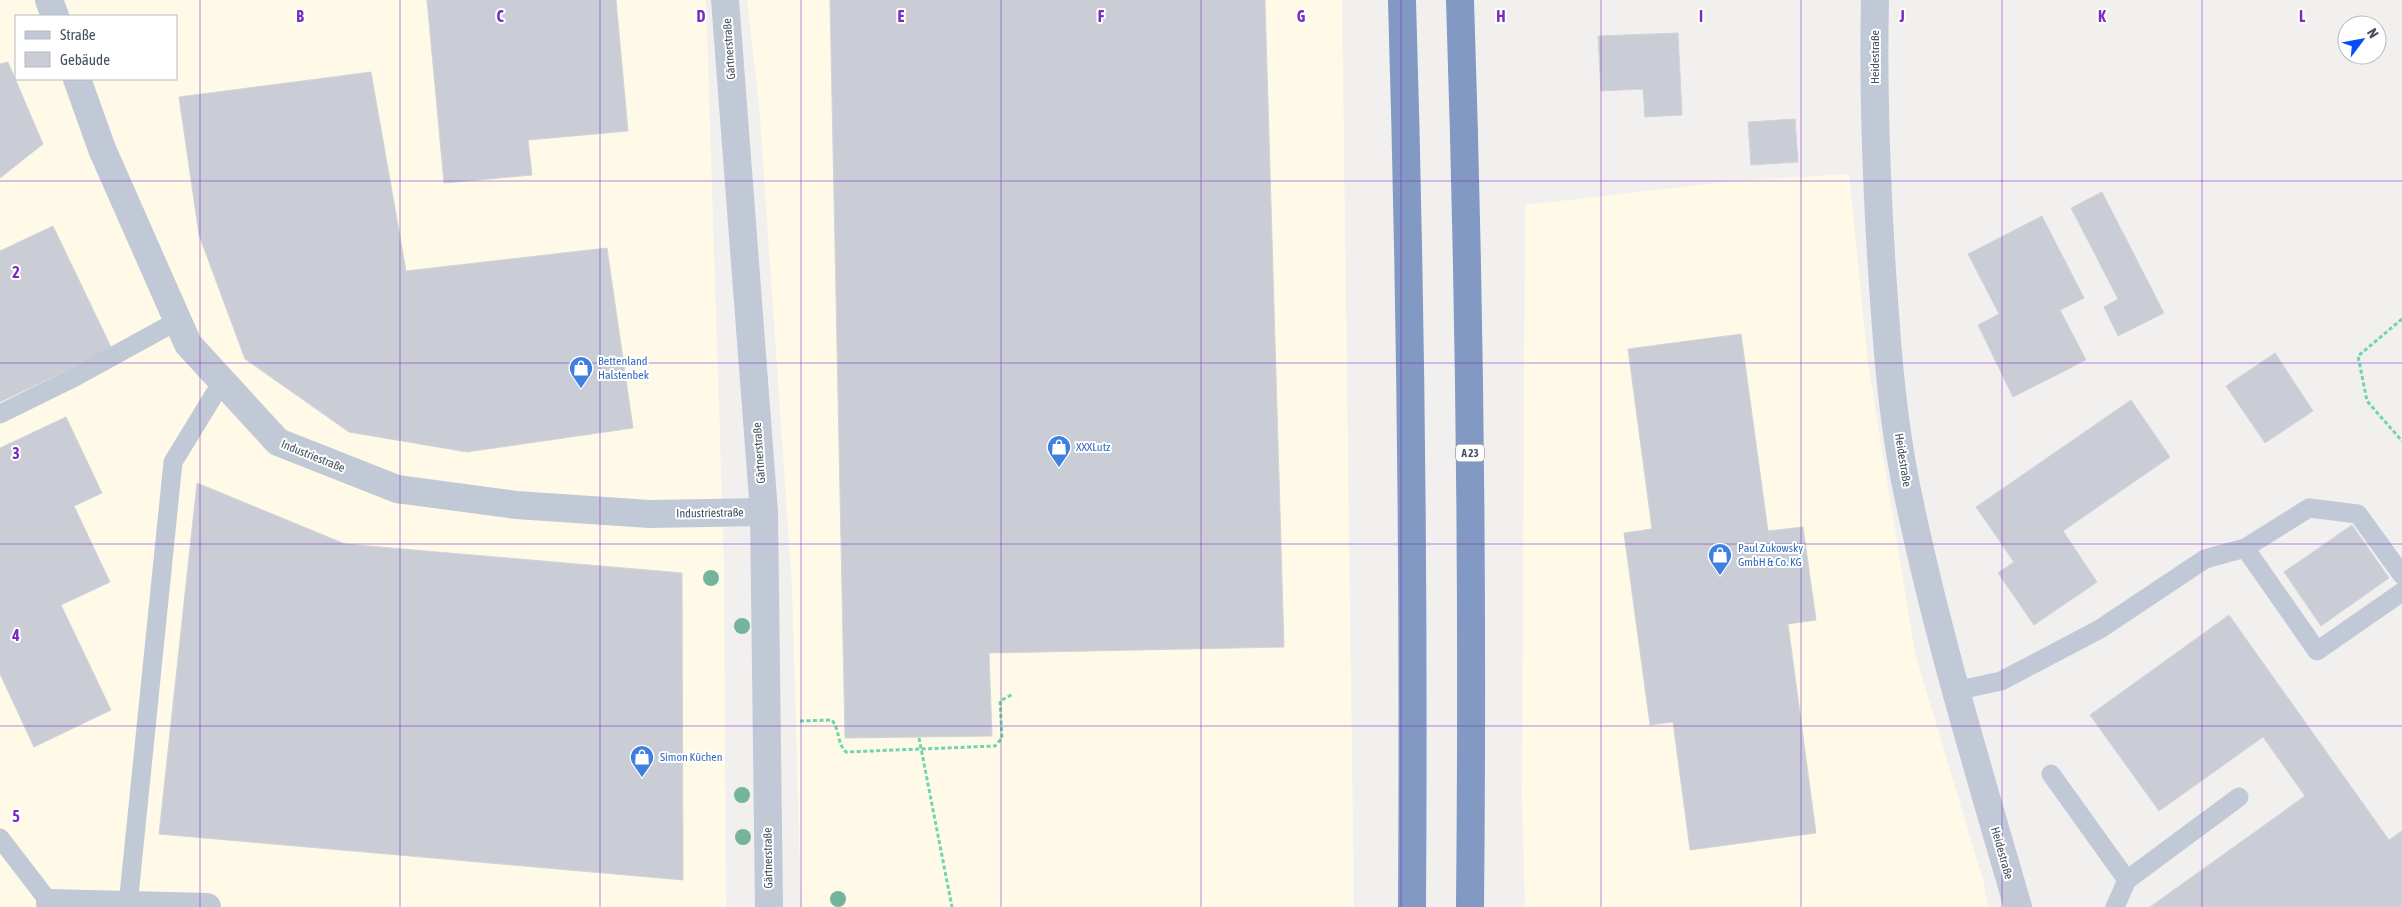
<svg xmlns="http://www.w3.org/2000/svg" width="2402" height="907" font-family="'Asap Condensed',sans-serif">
<rect width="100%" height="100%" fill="#f2efef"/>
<path fill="#fefae7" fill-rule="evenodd" d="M0 0H706L724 565 726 907H0ZM16 16H176V79H16Z
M747 0H1342L1354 907H801L792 587 759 103Z
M1849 174 1868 363 1915 653 1983 880 1988 907H1525L1522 801 1525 205 1734 181Z"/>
<path fill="#cacdd5" stroke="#d2d4db" d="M427 0H616L628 131 528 140 532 175 444 183Z
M830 0H1265L1284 647 989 653 992 736 845 738Z
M1678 33 1682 115 1645 117 1643 89 1601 91 1598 36Z
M8 62 43 144 0 178V64Z
M371 72 406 271 607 248 633 428 467 452 349 432 245 359 199 235 179 97Z
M1795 119 1798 162 1751 165 1748 122Z
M2102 192 2164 313 2118 336 2104 307 2118 299 2071 208Z
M2042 216 2084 298 2060 310 2086 360 2013 397 1978 325 1999 314 1968 254Z
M53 226 112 349 0 402V251Z
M1741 334 1768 531 1803 527 1816 620 1788 624 1816 833 1690 850 1673 722 1650 725 1624 533 1652 529 1628 349Z
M2275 353 2313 411 2265 443 2226 386Z
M2131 400 2170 457 2063 531 2097 582 2034 625 1998 573 2014 562 1976 507Z
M66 417 102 493 74 506 110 582 61 605 111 710 34 747 0 674V448Z
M197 483 345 544 682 573 683 880 159 834Z
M2352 525 2389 578 2321 626 2284 572Z
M2229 615 2389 840 2402 831V907H2150L2305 796 2263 737 2159 811 2090 715Z"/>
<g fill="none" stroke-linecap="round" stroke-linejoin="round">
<path stroke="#6dd6b0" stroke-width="3" stroke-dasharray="4 2.5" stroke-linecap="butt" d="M2402 319 2358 356 2367 401 2402 441
M800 721 832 720C840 731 837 743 846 752L995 746 1002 738 1000 701 1013 694
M919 738 952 907"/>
<path stroke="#c1c9d6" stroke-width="19" d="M0 414 75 377 177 321
M2245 548 2309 508 2358 514 2402 575
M1955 691 2001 681 2100 629 2205 559 2245 548 2317 651 2402 592
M2051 774 2127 880
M0 838 50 903
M128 905 173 462 222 382
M2115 907 2127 880 2239 797"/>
<path stroke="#c1c9d6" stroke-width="28" d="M49 0 55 16
M1875 0C1873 85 1876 170 1881 255 1886 334 1891 413 1907 490 1936 631 1978 769 2018 907
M77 79 102 149 188 344 278 442 397 489 516 505 650 514 764 512
M50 903 207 907"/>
<path stroke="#c1c9d6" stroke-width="28" d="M725 0 764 512 769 907"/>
<path stroke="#8199c3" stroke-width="28" d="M1402 0C1411 302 1414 605 1412 907
M1460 0C1470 302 1473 605 1470 907"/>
</g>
<g fill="#74b49c">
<circle cx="711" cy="578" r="8"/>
<circle cx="742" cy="626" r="8"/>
<circle cx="742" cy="795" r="8"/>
<circle cx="743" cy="837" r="8"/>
<circle cx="838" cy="899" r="8"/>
</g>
<path fill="none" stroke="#7b2cbf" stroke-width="1" stroke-opacity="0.55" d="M200 0V907M400 0V907M600 0V907M801 0V907M1001 0V907M1201 0V907M1401 0V907M1601 0V907M1801 0V907M2002 0V907M2202 0V907M0 181H2402M0 363H2402M0 544H2402M0 726H2402"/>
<defs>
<g id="shop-pin" transform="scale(1.25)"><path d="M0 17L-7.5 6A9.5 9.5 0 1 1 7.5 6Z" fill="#3f7fe0" stroke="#fff"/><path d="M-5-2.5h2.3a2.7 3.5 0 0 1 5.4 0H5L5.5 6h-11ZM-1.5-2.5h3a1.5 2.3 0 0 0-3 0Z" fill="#fff"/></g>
</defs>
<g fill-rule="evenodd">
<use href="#shop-pin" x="581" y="368"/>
<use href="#shop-pin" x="1059" y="447"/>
<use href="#shop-pin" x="1720" y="555"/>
<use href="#shop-pin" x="642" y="757"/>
</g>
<g text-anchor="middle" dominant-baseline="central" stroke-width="4" stroke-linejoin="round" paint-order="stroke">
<rect fill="#fff" stroke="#7d848f" stroke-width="1" x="1456" y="444.5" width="28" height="17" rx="4"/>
<g font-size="11" font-weight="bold" fill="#454f5f">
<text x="1470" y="453">A 23</text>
</g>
<g font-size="12" fill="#454f5f" stroke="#fff">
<text transform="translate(729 49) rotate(-94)">Gärtnerstraße</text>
<text transform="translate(1875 57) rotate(-90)">Heidestraße</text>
<text transform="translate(759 453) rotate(-94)">Gärtnerstraße</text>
<text transform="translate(313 456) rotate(22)">Industriestraße</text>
<text transform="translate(1903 460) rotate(81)">Heidestraße</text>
<text transform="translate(710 513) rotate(-1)">Industriestraße</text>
<text transform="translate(2002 853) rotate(74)">Heidestraße</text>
<text transform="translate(768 858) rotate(-91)">Gärtnerstraße</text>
</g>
<g font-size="12" fill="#366cbe" stroke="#fff" text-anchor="start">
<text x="598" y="361">Bettenland<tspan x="598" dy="14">Halstenbek</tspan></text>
<text x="1076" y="447">XXXLutz</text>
<text x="1738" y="548">Paul Zukowsky<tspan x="1738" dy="14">GmbH &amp; Co. KG</tspan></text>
<text x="660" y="757">Simon Küchen</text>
</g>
</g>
<g font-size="16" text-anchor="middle" font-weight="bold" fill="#7b2cbf" stroke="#fff" stroke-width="4" stroke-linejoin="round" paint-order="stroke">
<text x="300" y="22">B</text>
<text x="500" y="22">C</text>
<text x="701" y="22">D</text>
<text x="901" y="22">E</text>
<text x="1101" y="22">F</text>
<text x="1301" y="22">G</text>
<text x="1501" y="22">H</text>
<text x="1701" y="22">I</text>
<text x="1902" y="22">J</text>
<text x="2102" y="22">K</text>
<text x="2302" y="22">L</text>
<text x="16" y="278">2</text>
<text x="16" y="459">3</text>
<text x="16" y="641">4</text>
<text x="16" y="822">5</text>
</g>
<rect x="15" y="15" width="162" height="65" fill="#ffffff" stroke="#b5b9bf"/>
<rect x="25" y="31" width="25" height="8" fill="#c1c9d6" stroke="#b5b9bf"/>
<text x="60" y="40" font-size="15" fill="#454f5f">Straße</text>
<rect x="25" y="52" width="25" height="15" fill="#cacdd5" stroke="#b5b9bf"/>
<text x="60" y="65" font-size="15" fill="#454f5f">Gebäude</text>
<g transform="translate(2362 40) rotate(58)"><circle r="24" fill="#ffffff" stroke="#b5b9bf"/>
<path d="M0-4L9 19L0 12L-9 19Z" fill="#054ef6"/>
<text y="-8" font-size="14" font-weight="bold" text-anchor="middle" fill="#454f5f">N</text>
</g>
</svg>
